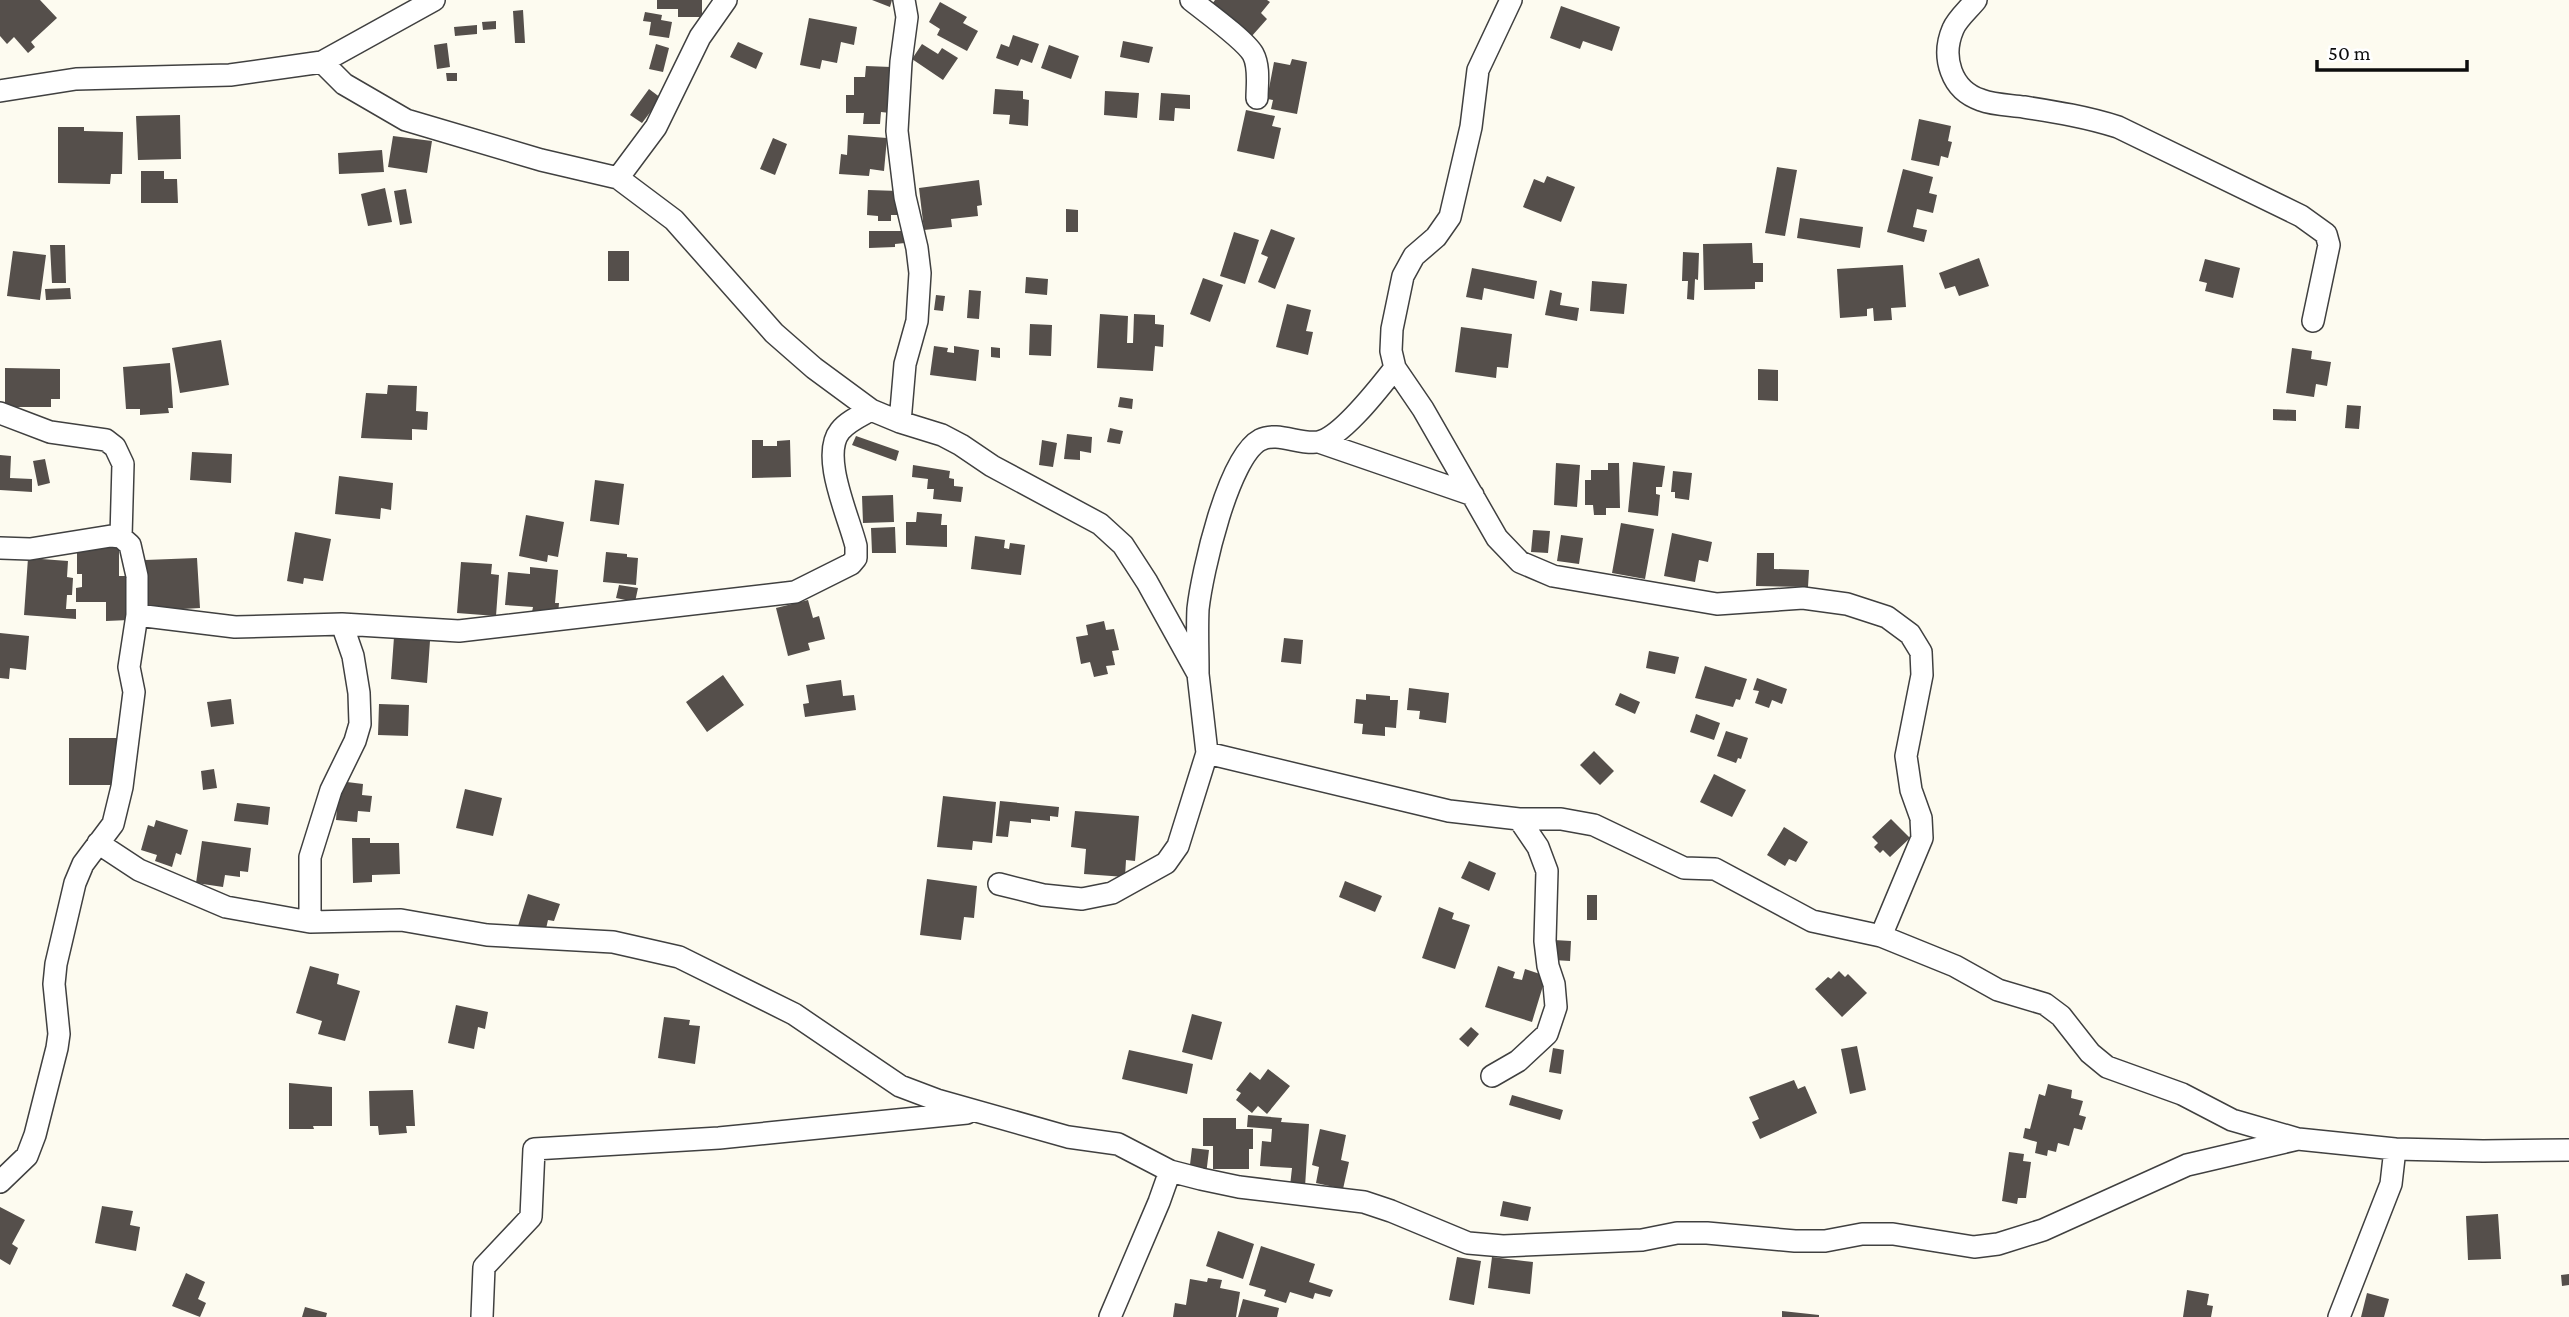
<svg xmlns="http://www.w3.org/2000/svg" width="2569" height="1317" font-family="'Crimson Pro',serif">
<rect width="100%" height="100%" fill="#fdfbf0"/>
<path fill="#554f4b" d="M0 0H40L57 18 31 42 35 47 28 53 14 37 7 44 0 36Z
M657 0H702V17H678V9H657Z
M872 0H892L890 7Z
M1215 0H1267L1270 2 1261 13 1267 19 1251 37 1212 4Z
M940 2 967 17 963 23 978 31 967 51 937 35 940 29 929 22Z
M1561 6 1620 27 1612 51 1583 41 1580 49 1550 38Z
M523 10 525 43H515L513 11Z
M645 12 662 15 661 20 672 22 669 38 649 35 651 22 643 21Z
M809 18 857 27 854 45 841 42 837 63 822 60 820 69 800 65Z
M496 21V29L483 30 482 22Z
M477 25V34L455 36 454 27Z
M1013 35 1039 44 1032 63 1021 59 1018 66 996 58 1001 44 1009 47Z
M1123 41 1153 47 1149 63 1120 57Z
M738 42 763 53 756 69 730 57Z
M447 43 450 67 437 69 434 45Z
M656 44 669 48 663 72 649 69Z
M922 44 938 54 942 48 958 58 943 80 912 59Z
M1049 45 1079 56 1071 79 1041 68Z
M1292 59 1307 62 1297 114 1271 109 1273 100 1267 99 1274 62 1290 65Z
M866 66 891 67 890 113 881 112 880 124H863L864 113H846V95H854V77H865Z
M446 73H457V81H447Z
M649 89 661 98 642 123 630 115Z
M995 89 1023 91V99L1029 100 1028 126 1009 124 1010 115 993 114Z
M1105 91 1139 93 1137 118 1104 115Z
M1161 93 1190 95V109L1175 108 1174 121 1159 120Z
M1246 110 1275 116 1272 126 1281 128 1274 159 1237 151Z
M180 115 181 159 138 160 136 116Z
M1919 119 1951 126 1948 141 1952 142 1948 158 1941 156 1939 166 1911 160Z
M58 127H84V131L123 132 122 174H111L110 184 58 183Z
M848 135 887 138 884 171 870 169 869 176 839 174 841 154 847 155Z
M393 136 432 141 427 173 388 167Z
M773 138 787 144 775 175 760 169Z
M382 150 384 172 339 174 338 153Z
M1777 167 1797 170 1785 236 1765 233Z
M1903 169 1933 177 1929 193 1937 195 1933 213 1917 209 1913 227 1927 230 1924 242 1887 232Z
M141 171H164V179H177L178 203H141Z
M1547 176 1575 187 1561 222 1523 207 1534 179 1544 183Z
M979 180 982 205 977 206 978 216 951 219 952 227 924 230 919 188Z
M385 188 392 222 368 226 361 194Z
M406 189 412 223 400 225 394 191Z
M868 190 899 191 902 215H891V221H878V216L867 215Z
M1066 209 1078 210V232H1066Z
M1800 218 1863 227 1860 248 1797 238Z
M1271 229 1295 238 1275 289 1258 282 1268 257 1261 254Z
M869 231H905V243L895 244V247L869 248Z
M1234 232 1259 240 1245 284 1220 276Z
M1752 243 1753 263H1763V282H1755V289L1704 290 1703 244Z
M50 245H65L66 283H52Z
M13 251 46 255 40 300 7 296Z
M608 251H629V281H608Z
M1683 252 1699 253 1698 280 1695 279 1694 300 1687 299 1688 281H1682Z
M1979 258 1989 286 1959 296 1955 286 1945 289 1939 273Z
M2205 259 2240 268 2233 298 2205 291 2207 283 2199 281Z
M1903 265 1906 307 1891 308 1892 320 1874 321 1873 308 1867 309V316L1840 318 1837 269Z
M1472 268 1537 281 1534 299 1484 288 1482 300 1466 297Z
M1026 277 1048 279 1047 295 1025 293Z
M1203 278 1223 285 1210 322 1190 314Z
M1592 281 1627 284 1624 314 1590 311Z
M70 288 71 299 46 300 45 289Z
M969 290 981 291 979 319 967 318Z
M1550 290 1562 293 1560 305 1579 308 1577 321 1545 315Z
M936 295 945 296 943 311 934 310Z
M1287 304 1311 310 1306 331 1313 332 1308 355 1276 347Z
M1100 314 1128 316 1127 343H1133L1134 314 1155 315V324L1164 325 1163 347 1155 346 1153 371 1097 368Z
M1030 324 1052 325 1051 356 1029 355Z
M1461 327 1512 334 1508 368 1497 367 1496 378 1455 372Z
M221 340 229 385 180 393 172 348Z
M934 346 948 348 947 352 954 353V346L979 350 976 381 930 375Z
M991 347 1000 348V358L991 357Z
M2292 348 2312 351 2311 359 2331 362 2327 386 2316 384 2314 397 2286 393Z
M170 363 173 408H168L169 413 140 415V409H126L123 367Z
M5 368 60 369V399H51V407H5Z
M1758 369 1778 370V401L1758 400Z
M388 385 417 386 416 411 428 412 427 430 412 429V440L361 438 366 393 387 394Z
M1120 397 1133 399 1132 409 1118 407Z
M2347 405 2361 406 2359 429 2345 428Z
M2273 409 2296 410V421L2273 420Z
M1110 428 1123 431 1120 444 1107 442Z
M1067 434 1092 437 1091 453 1080 451V460L1064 459Z
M856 436 899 451 896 461 852 445Z
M752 440H763V446H777V441L790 440 791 477 752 478Z
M1042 440 1057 443 1053 467 1039 465Z
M192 452 232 454 231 483 190 480Z
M0 455 11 456 10 478 32 479V492L0 490Z
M45 459 50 483 38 486 33 461Z
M1633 462 1665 466 1662 487H1656V494L1660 495 1658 516 1628 512Z
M1556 463 1580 465 1577 507 1554 505Z
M1608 463H1619L1620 508H1606V515H1594L1593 505H1585V480H1591V470H1608Z
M913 465 950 471 949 478 954 479V486L963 487 961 502 933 499 934 489H927L928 479 912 477Z
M1673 471 1692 473 1689 500 1675 498V492H1671Z
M339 476 393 483 391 510 381 508 380 519 335 514Z
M595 480 624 484 619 525 590 521Z
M893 495 894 522 863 523 862 496Z
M917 512 942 514 941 525H947V547L906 545V522H916Z
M526 515 564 522 558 557 548 555 547 562 519 556Z
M1621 523 1654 529 1645 579 1612 573Z
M895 527 896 553H872L871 528Z
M1533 530 1550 531 1548 553 1531 552Z
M295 532 331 539 323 581 304 578 303 584 287 581Z
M1672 533 1712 542 1708 562 1699 560 1695 582 1664 576Z
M1561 535 1583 538 1579 564 1557 561Z
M975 536 1005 540 1004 548 1009 549 1010 543 1025 545 1021 575 971 569Z
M119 546V576H129V620L106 621V602H76V588L82 587V574H77V547Z
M606 552 627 554V557L638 558 636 585 603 582Z
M1757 553H1774V569L1809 570 1808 587 1756 586Z
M28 558 68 561 67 577 73 578 72 595H67L66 609H76V619L24 615Z
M197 558 200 608 148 611 145 560Z
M461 562 492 564 491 574 499 575 496 616 457 613Z
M530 567 558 570 555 603H559L558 615 532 612 533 607 505 605 508 572 530 574Z
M619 585 638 588 635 602 616 598Z
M808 600 813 618 819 616 825 639 808 643 810 650 788 656 776 608Z
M1104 621 1106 630 1114 629 1119 650 1112 651 1115 665 1106 666 1108 674 1094 677 1090 662 1081 664 1076 637 1088 635 1086 625Z
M0 633 29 636 26 670 10 668 9 679 0 678Z
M394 637 430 641 427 683 391 679Z
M1284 638 1303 640 1301 664 1281 662Z
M1649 651 1679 657 1675 674 1646 668Z
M1705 666 1747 679 1740 700 1736 699 1733 707 1695 698Z
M723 675 744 705 707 732 686 702Z
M1757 678 1787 689 1782 704 1772 700 1769 708 1755 703 1759 691 1753 690Z
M841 680 843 696 854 695 856 710 805 717 803 704 809 703 806 685Z
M1409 688 1449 693 1446 723 1419 719 1420 711 1407 710Z
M1620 693 1640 702 1635 714 1615 705Z
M1366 694 1390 696V700H1398L1396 728 1385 727V736L1362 734 1363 724 1354 723 1356 699 1366 700Z
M231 699 234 724 211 727 207 702Z
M379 704 409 705 408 736 378 735Z
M1696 714 1720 723 1714 740 1690 732Z
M1726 731 1748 738 1741 759 1738 758 1736 763 1717 756Z
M69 738H119L120 785H69Z
M1594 751 1614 771 1600 785 1580 765Z
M214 769 217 788 203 790 201 771Z
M1714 774 1746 790 1732 817 1700 802Z
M339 781 363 784 362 795 372 796 370 812 358 811 357 822 336 820Z
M465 789 502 798 493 836 456 828Z
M943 796 996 802 992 843 973 841 972 850 937 847Z
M1000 801 1059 807 1058 817 1050 816V821L1031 819V823L1010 821 1008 837 996 836Z
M237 803 270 807 268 825 234 821Z
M1075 811 1139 816 1135 861 1126 860 1125 877 1084 874 1086 849 1071 847Z
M1891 819 1910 838 1890 857 1883 850 1880 853 1874 847 1878 843 1872 837Z
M156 820 188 830 181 855 176 853 172 867 155 861 157 855 141 850 148 825 154 827Z
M1784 827 1808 842 1796 862 1789 859 1785 866 1767 855Z
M352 838H370V843H399L400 874 372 875V882L353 883Z
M202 841 251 848 248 872 240 871V877L225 875 223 887 196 883Z
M1469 861 1496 873 1489 891 1461 878Z
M927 879 977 886 974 918 964 917 961 940 920 935Z
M1345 881 1382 896 1375 912 1339 897Z
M528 894 560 904 554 921 548 920 545 933 518 926Z
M1587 895H1597V920H1587Z
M1439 907 1454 913 1452 919 1470 925 1455 969 1422 958Z
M1554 940 1571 941 1570 961 1553 960Z
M310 966 339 974 337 984 360 991 345 1041 318 1034 322 1021 296 1013Z
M1498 966 1515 972 1513 978 1522 980 1525 969 1546 976 1532 1022 1485 1007Z
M1839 971 1845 977 1848 974 1867 993 1842 1017 1815 989 1828 977 1831 979Z
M456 1005 488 1012 485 1029 478 1027 474 1049 448 1043Z
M1192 1014 1222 1022 1212 1060 1182 1052Z
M664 1017 690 1020 689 1025 700 1026 695 1064 658 1058Z
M1471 1027 1479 1034 1468 1047 1459 1039Z
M1857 1046 1866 1090 1850 1094 1841 1049Z
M1553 1048 1564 1050 1561 1074 1549 1072Z
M1129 1050 1193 1064 1187 1094 1122 1079Z
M1268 1069 1290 1086 1267 1114 1258 1106 1252 1113 1236 1100 1241 1093 1236 1090 1250 1072 1260 1080Z
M1794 1080 1798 1089 1805 1086 1817 1113 1760 1139 1752 1122 1759 1119 1749 1097Z
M289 1083 332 1087V1126H313L314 1129H289Z
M2048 1084 2072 1090 2071 1098 2083 1101 2079 1115 2086 1117 2082 1130 2074 1128 2069 1146 2058 1143 2056 1152 2048 1150 2047 1156 2035 1153 2037 1142 2023 1138 2025 1128 2030 1129 2039 1094 2045 1096Z
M413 1090 415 1126H406L407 1133 379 1135 378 1126H370L369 1091Z
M1512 1095 1563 1110 1560 1120 1509 1105Z
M1248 1115 1282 1118 1281 1122 1309 1124 1305 1187 1290 1186 1292 1168 1260 1166 1262 1141 1271 1142 1272 1129 1247 1127Z
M1203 1118H1236V1129H1253V1149H1249V1169H1213V1146H1203Z
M1320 1129 1346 1135 1341 1160 1349 1162 1343 1189 1316 1183 1319 1167 1312 1165Z
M1192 1148 1209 1150 1206 1175 1189 1173Z
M2009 1152 2024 1154 2023 1161 2031 1162 2026 1198H2018L2017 1204 2002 1201Z
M1503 1201 1531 1207 1528 1221 1500 1216Z
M102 1206 133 1211 130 1225 140 1227 136 1251 95 1243Z
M0 1207 25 1220 12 1244 18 1248 10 1265 0 1259Z
M2498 1214 2501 1259 2468 1260 2466 1216Z
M1218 1231 1254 1244 1243 1279 1206 1266Z
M1261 1246 1315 1264 1309 1282 1333 1290 1330 1297 1315 1293 1313 1299 1290 1292 1286 1303 1264 1296 1266 1290 1249 1285Z
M1457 1257 1481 1261 1474 1305 1449 1300Z
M1492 1257 1533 1262 1530 1294 1488 1288Z
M186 1273 205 1282 198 1299 206 1303 200 1317 172 1306Z
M2569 1274V1285L2562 1286 2561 1275Z
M1208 1278 1222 1280 1220 1288 1240 1292 1236 1317H1173L1175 1303 1186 1305 1190 1279 1207 1282Z
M2187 1290 2209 1294 2207 1305 2213 1306 2211 1317H2183Z
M2367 1293 2389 1299 2384 1317H2361Z
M1243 1299 1279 1308 1277 1317H1238Z
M305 1307 327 1313 326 1317H302Z
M1782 1311 1819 1315V1317H1782Z"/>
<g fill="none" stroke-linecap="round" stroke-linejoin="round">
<g stroke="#404040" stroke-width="24">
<path id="minor" d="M1191 0C1206 12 1245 40 1253 54 1260 67 1257 85 1257 98
M1511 0 1478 70 1471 127 1450 217 1436 237 1414 256 1403 276 1392 329 1391 351 1395 368 1423 409 1497 538 1520 562 1553 576 1717 604 1803 598 1847 604 1887 617 1910 634 1921 652 1922 675 1906 756 1911 790 1921 818 1922 838 1881 936
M1976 0C1969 9 1957 19 1953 29 1941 57 1951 90 1981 100 1994 105 2010 105 2024 107 2056 112 2087 117 2118 127L2301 216 2326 234 2329 245 2313 321
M322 62 344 84 406 120 541 160 618 178 674 220 774 333 814 368 871 410 900 422 942 435 961 445 992 466 1100 524 1123 545 1147 582 1198 674 1207 753 1178 846 1166 863 1112 893 1082 899 1043 895 999 884
M0 91 76 79 230 75 322 62 434 0
M618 178 656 127 700 37 726 0
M0 413 50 432 106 440 115 447 123 464 121 537
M900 422 905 364 917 321 920 273 917 248 905 197 897 131 901 62 907 17 904 0
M1319 442 1473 495
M0 548 30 549 111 536 121 537 130 545 137 576V615L129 667 134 692 122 787 113 824 83 864 75 883 56 964 54 984 59 1034 57 1048 35 1135 27 1156 0 1182
M137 615 235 627 342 624 459 631 795 592 851 564 856 558V546C849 517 820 456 840 431 847 422 860 416 871 410
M1198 673C1198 652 1197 630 1198 609 1202 573 1228 457 1260 440 1278 431 1299 445 1318 442 1341 438 1380 387 1395 368
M1207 753 1449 811 1519 819H1561L1594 825 1684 868 1715 869 1812 921 1881 936 1955 966 1998 990 2045 1004 2061 1016 2090 1053 2107 1067 2182 1094 2232 1120 2298 1139 2395 1149 2483 1151 2569 1150
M98 843 139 870 226 907 310 922 401 920 487 935 613 942 679 957 794 1014 900 1086 937 1100 1068 1137 1118 1144 1170 1171 1201 1179 1239 1187 1364 1202 1391 1211 1468 1243 1503 1246 1642 1240 1677 1233H1707L1795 1241H1825L1862 1234H1893L1974 1247 1998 1244 2043 1230 2187 1165 2298 1139
M310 922V857L331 790 355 741 360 724 359 693 353 656 342 624
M1492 1076 1518 1061 1547 1034 1556 1007 1554 984 1548 966 1545 941 1547 871 1538 847 1519 819
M482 1317 484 1267 531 1217 534 1149 719 1138 967 1113
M1110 1317 1159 1202 1170 1171
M2339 1317 2391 1184 2395 1149"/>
</g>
<use href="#minor" stroke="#fff" stroke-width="21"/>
</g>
<path d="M2317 60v10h150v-10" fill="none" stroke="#0d0d0d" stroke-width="3.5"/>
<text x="2328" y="60" font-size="21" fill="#0d0d0d" stroke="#ffffff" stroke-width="5" paint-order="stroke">50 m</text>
</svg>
